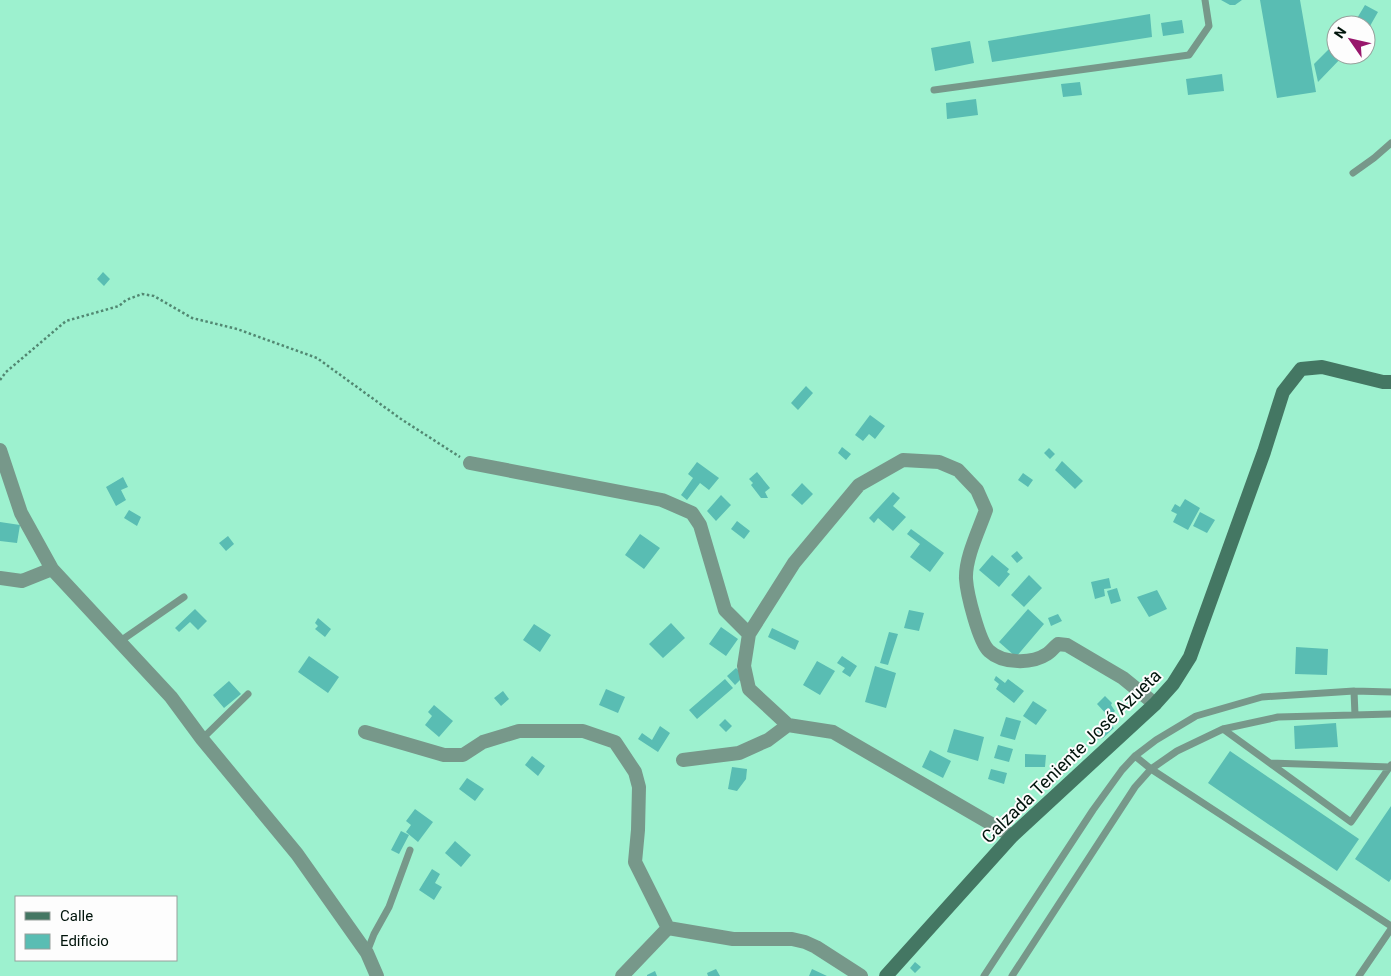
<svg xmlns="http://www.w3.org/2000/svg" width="1391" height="976" font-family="Roboto,sans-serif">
<rect width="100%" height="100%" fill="#9df1cf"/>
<path fill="#59bdb3" d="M1221 0H1242L1235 5H1230Z
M1260 0H1300L1316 92 1277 98Z
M1365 5 1378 12 1366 33V25H1353Z
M1150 14 1152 37 992 62 988 41Z
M1182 20 1184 33 1163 36 1161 23Z
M970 41 974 63 935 71 931 48Z
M1336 42V55H1344L1318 82 1314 64Z
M1222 74 1224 91 1188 95 1186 79Z
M1080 82 1082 95 1063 97 1061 84Z
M976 99 978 115 947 119 946 103Z
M103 272 110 279 104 286 97 279Z
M806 386 813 393 798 410 791 403Z
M870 415 885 426 875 439 869 434 863 441 855 435Z
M842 447 851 454 846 460 838 453Z
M1049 448 1055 454 1050 459 1044 453Z
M1062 461 1083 481 1075 489 1055 470Z
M697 462 719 478 709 490 700 483 687 500 681 495 693 478 688 474Z
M757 472 770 488 765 492 768 498H761L751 485 753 483 749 479Z
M1023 473 1033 480 1028 487 1018 480Z
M123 477 128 487 121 490 126 500 116 506 106 487Z
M802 483 813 494 802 505 791 495Z
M893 492 900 498 893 506 906 517 893 531 878 518 874 523 869 518Z
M721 495 731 505 716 521 707 511Z
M1185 499 1200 508 1188 530 1173 522 1177 514 1171 511 1175 504 1180 507Z
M129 510 141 517 137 526 124 518Z
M1200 512 1215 520 1207 533 1193 526Z
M737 521 750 531 744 539 731 529Z
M0 522 20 525 17 543 0 541Z
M911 529 944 553 930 572 910 557 920 544 907 534Z
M640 534 660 548 644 569 625 555Z
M228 536 234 544 226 551 219 543Z
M1017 551 1023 558 1017 563 1011 556Z
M992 555 1009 569 1007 572 1010 574 999 587 979 570Z
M1029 575 1042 588 1024 607 1011 595Z
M1109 578 1111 588 1104 589 1105 596 1095 599 1091 582Z
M1117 588 1121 601 1111 604 1107 591Z
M1157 590 1167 609 1149 617 1137 597Z
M195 609 207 621 198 630 190 622 179 632 175 628Z
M1028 609 1044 624 1016 657 999 642Z
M909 610 924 613 919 631 904 628Z
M1058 614 1062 621 1051 626 1048 618Z
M318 618 331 629 325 637 315 629 318 626 315 623Z
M671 623 685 638 663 658 649 644Z
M534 624 551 635 540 652 523 640Z
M721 627 738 639 726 656 709 644Z
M772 628 799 641 795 650 768 637Z
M889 632 898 634 888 665 880 663Z
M1296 647 1328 649 1327 675 1295 674Z
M309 656 339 677 328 693 298 672Z
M842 656 857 666 850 677 842 672 845 668 837 663Z
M817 661 835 671 820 695 803 685Z
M875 666 896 673 886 708 865 702Z
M736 668 744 676 735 685 727 676Z
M996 676 1005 683 1008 679 1024 691 1014 703 996 689 999 684 994 680Z
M725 679 733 688 697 719 689 710Z
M229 681 241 694 224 708 213 695Z
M606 689 625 697 618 713 599 705Z
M503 691 509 699 501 706 494 698Z
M1105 696 1112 703 1111 705 1115 711 1109 717 1097 704Z
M1033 701 1047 710 1036 725 1023 716Z
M434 705 453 721 439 737 425 725 432 716 428 712Z
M1006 717 1021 721 1015 740 1000 736Z
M725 719 732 726 726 732 719 725Z
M1106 721 1114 728 1103 738 1093 741 1095 736 1099 735 1096 732Z
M1336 723 1338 747 1295 749 1294 726Z
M660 726 670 733 658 752 638 739 642 733 652 740Z
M954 729 984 737 978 761 947 752Z
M998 745 1013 749 1009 762 994 758Z
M930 750 951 761 943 778 922 767Z
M1230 751 1359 839 1337 871 1208 783Z
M1025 754 1046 755 1045 767H1025Z
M532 756 545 766 538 776 525 765Z
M732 767 747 769 746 779 737 791 728 789Z
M991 769 1007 773 1004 784 988 779Z
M467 778 484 789 475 801 459 789Z
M1391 806V879L1389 882 1355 859Z
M415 809 433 822 418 842 406 832 411 825 406 821Z
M401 831 409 835 399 854 391 850Z
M455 841 471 855 461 867 445 853Z
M432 869 440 874 435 883 442 887 434 900 419 890Z
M915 962 921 967 915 973 910 968Z
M716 969 720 976H708L707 973Z
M812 969 827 976H809Z
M655 971 657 976H647V975Z"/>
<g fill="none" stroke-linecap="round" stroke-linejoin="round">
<path stroke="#528872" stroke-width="2.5" stroke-dasharray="2.5 2.5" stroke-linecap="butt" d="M0 380 6 372 66 321 119 306 126 300 142 294 154 296 192 318 237 329 317 358 401 419 460 457"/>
<path stroke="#77988a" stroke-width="7" d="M934 90 1189 55 1209 26 1205 0
M1353 173 1374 158 1391 143
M119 642 184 597
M1354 691 1355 715
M1223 729 1351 822 1391 765
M202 739 248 694
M1135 756 1151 769 1391 926
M1270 763 1390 767
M367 952 374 934 389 907 410 850
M984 976 1093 810 1122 770 1135 756 1156 740 1196 716 1262 697 1354 691 1391 692
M1012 976 1135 787 1151 769 1177 751 1223 729 1278 717 1391 714
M1359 976 1391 929"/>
<path stroke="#77988a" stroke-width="14" d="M0 450 21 513 52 569 171 697 202 739 297 854 367 953 377 976
M470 463 662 500 692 513 700 525 725 610 749 634
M0 578 22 581 52 569
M365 732 444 755H463L483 742 519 731H583L615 742 635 772 639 787 638 830 635 862 668 928
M683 760 739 753 768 740 788 725
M1012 836 833 732 788 725 749 689 744 666 749 634 794 563 859 485 903 460 939 462 958 470 977 490 986 510C979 530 965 558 966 579 967 594 979 642 989 651 1003 664 1032 664 1047 654 1051 652 1054 647 1058 644L1067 645 1123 678 1155 704
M668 928 733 939H792L805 942 816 947 861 976
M622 976 668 928"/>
<path stroke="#447763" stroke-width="14" d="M886 976 1012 836 1155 704 1173 684 1190 657 1264 452 1283 392 1301 369 1322 367 1383 382H1391"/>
</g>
<g text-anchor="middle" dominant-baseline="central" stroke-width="4" stroke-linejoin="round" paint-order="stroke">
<g font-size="18" fill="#00140b" stroke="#fdfdfd">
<text transform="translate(1071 756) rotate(-44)">Calzada Teniente José Azueta</text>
</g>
</g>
<rect x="15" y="896" width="162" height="65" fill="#fdfdfd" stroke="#98a09c"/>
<rect x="25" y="912" width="25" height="8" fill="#447763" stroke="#98a09c"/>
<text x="60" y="921" font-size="15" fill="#00140b">Calle</text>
<rect x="25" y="934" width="25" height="15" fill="#59bdb3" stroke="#98a09c"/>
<text x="60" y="946" font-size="15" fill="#00140b">Edificio</text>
<g transform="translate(1351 40) rotate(304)"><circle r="24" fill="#fdfdfd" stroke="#98a09c"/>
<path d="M0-4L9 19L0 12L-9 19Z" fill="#98166c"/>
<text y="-8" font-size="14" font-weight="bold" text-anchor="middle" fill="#00140b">N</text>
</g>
</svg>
